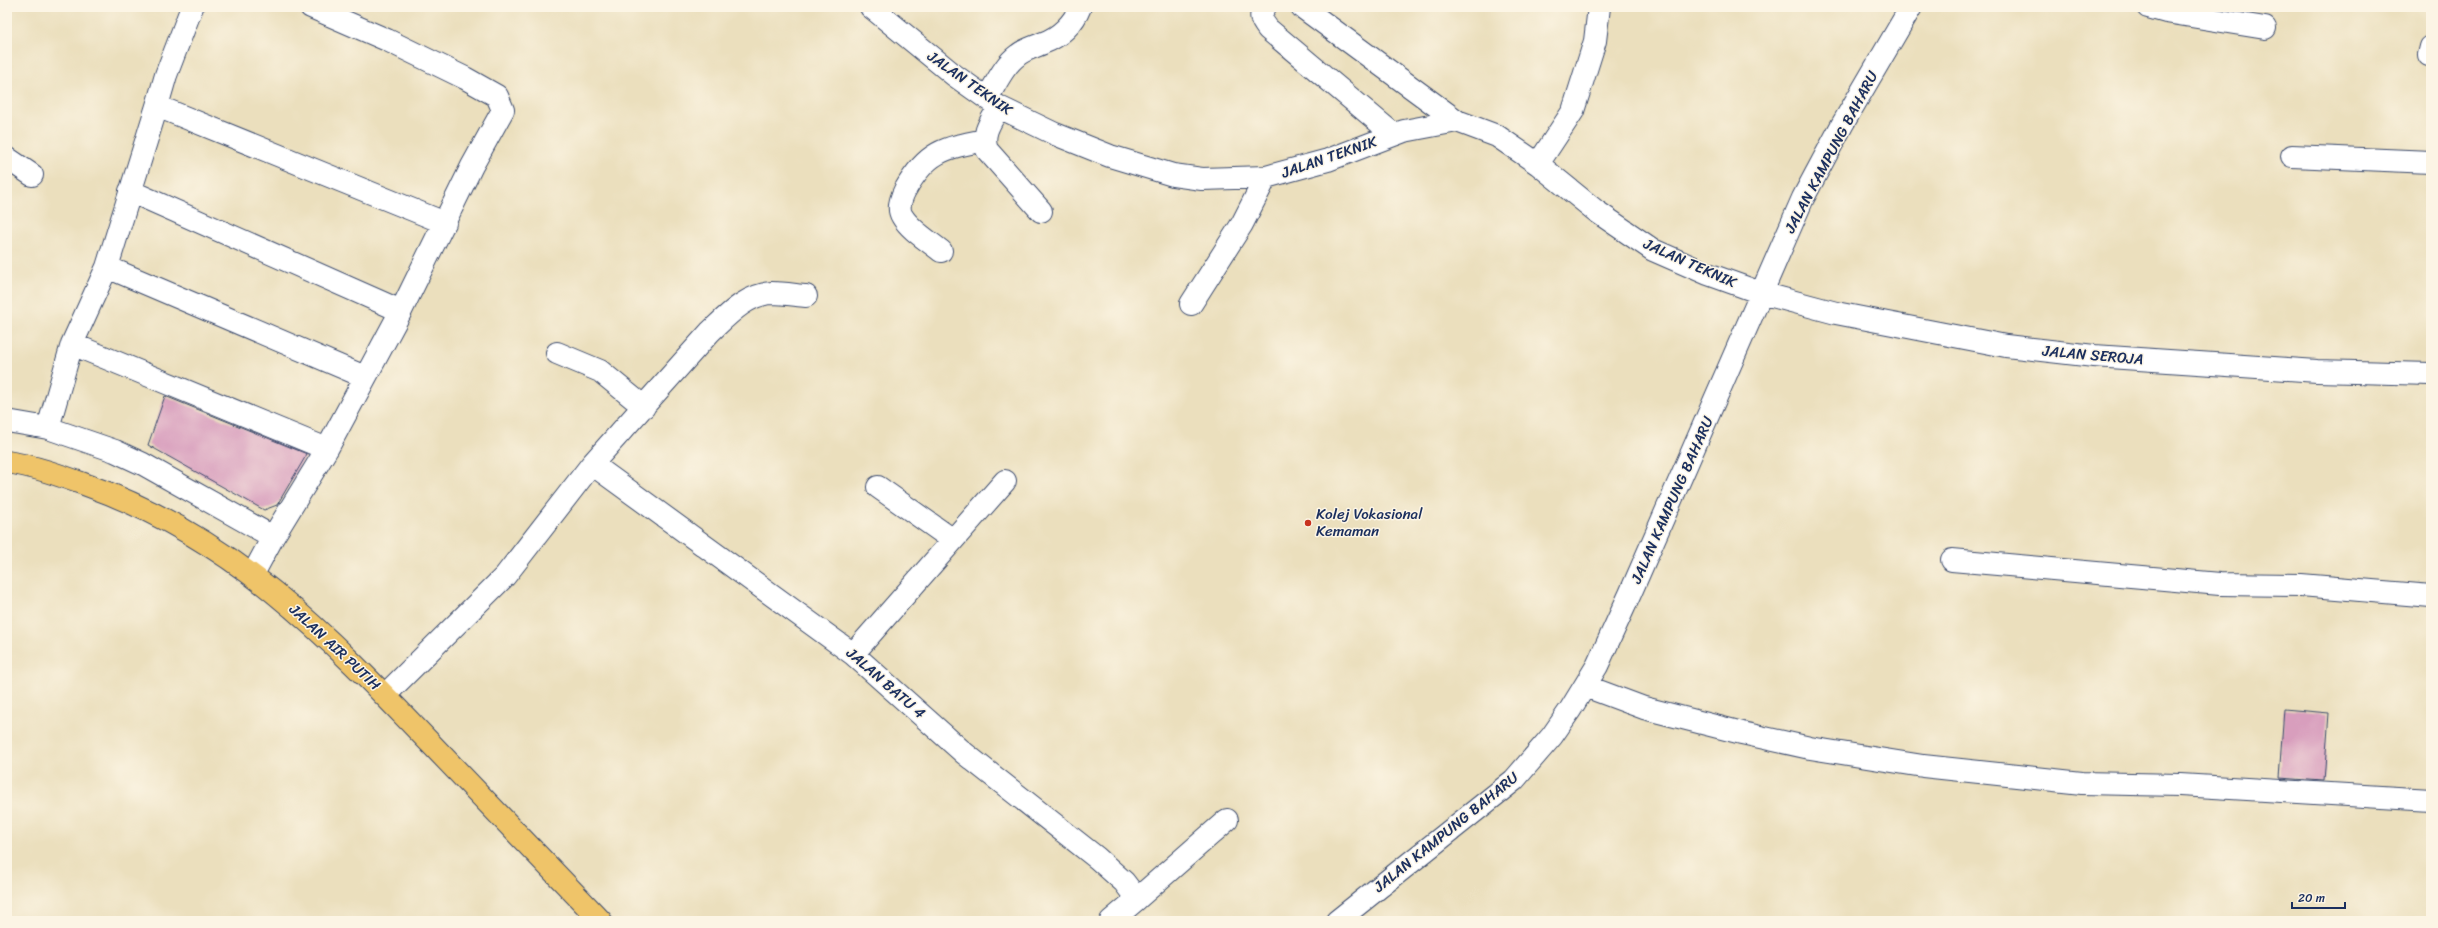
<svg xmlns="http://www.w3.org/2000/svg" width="2438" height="928" font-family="Sriracha,sans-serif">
<rect width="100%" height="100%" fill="#fcf5e5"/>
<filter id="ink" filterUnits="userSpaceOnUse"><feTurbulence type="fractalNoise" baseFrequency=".025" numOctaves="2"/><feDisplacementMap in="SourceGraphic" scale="8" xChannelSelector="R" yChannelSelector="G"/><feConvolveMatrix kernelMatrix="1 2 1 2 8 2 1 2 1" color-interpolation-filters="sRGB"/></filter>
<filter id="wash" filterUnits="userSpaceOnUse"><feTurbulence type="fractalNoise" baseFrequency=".012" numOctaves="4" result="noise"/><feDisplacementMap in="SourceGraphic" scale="16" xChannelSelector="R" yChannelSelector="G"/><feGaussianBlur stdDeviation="0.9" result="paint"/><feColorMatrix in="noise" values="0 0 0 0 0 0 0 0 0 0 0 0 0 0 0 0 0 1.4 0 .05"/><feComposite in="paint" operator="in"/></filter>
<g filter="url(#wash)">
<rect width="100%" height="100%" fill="#ebdfbd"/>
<g id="blocks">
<path fill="#d89ebd" d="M165 396 307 454 277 505 264 510 148 445Z
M2284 709 2329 713 2324 781 2279 778Z"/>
</g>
</g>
<g filter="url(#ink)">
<use href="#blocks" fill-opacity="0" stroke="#3a496c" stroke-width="1"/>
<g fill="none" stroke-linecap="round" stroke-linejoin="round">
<g stroke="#3a496c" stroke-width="24">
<path id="minor" d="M192 7 166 75 157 106 445 223
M871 7 954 75 999 107 1055 134 1110 156 1173 175 1202 179 1266 177 1328 160 1404 131 1457 121 1497 136 1538 164 1596 211 1653 250 1708 274 1761 293 1836 313 2006 346 2094 356 2317 371 2431 374
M1265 7C1258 16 1262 21 1268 29L1393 134
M1302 7 1457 121
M2148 7 2166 12 2265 28
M2429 55 2431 47
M987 98C996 84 1004 65 1018 55 1025 49 1035 47 1043 43 1060 37 1074 23 1080 7
M999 107C991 121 981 134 987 150L1041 211
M2292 156 2431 162
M7 158 32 175
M1538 164 1573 111 1595 41 1599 7
M130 191 401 311
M941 251C929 241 910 230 902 216 897 208 901 198 905 190 927 151 944 148 985 140
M107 267 365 377
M1191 304 1242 224 1266 177
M72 344 327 449
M557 353 600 371 644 407
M7 421 48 428 72 344 107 267 157 106
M48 428 115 451 143 464 273 537
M592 464 853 654 964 753 1097 858 1124 882 1137 899 1111 921
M878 487 953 540
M1952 560 2220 584 2301 585 2431 596
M253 574 273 537 327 449 401 311 472 166 503 110 497 96 465 78 387 40 311 7
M853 654 1005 481
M1585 686 1644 708 1742 733 1810 748 1923 766 2082 783 2180 785 2431 800
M385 695 505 576 592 464 710 332C727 316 747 294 772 293 783 293 795 295 806 296
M1137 899 1227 820
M1337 921 1514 780 1552 736 1570 710 1597 666 1630 594 1803 198 1842 125 1911 7"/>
</g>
<g stroke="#3a496c" stroke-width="24">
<path id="major" d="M7 462C34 466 59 475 84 484 235 537 329 637 436 749 491 806 546 864 601 921"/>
</g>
<use href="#minor" stroke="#fff" stroke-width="22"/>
<use href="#major" stroke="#efc469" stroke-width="22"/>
</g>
</g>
<circle fill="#c8321e" stroke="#fcf5e5" stroke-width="1.5" cx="1308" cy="523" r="4"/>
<g text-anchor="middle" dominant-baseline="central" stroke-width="3" stroke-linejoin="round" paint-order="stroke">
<g font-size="15" fill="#1b2f5e" stroke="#fcf5e5">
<text transform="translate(970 83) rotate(35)">JALAN TEKNIK</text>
<text transform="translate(1831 152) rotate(-62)">JALAN KAMPUNG BAHARU</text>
<text transform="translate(1329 157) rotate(-19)">JALAN TEKNIK</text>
<text transform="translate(1690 263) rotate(24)">JALAN TEKNIK</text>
<text transform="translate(2093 355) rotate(5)">JALAN SEROJA</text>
<text transform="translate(1672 500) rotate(-66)">JALAN KAMPUNG BAHARU</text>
<text transform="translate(335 647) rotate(43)">JALAN AIR PUTIH</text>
<text transform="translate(886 683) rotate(41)">JALAN BATU 4</text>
<text transform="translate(1446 832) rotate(-39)">JALAN KAMPUNG BAHARU</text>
</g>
<g font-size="15" fill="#1b2f5e" stroke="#fcf5e5" text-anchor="start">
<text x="1316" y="514">Kolej Vokasional<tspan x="1316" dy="17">Kemaman</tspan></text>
</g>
</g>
<rect width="2438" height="928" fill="none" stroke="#fcf5e5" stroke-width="24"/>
<path d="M2292 902v6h53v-6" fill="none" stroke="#1b2f5e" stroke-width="2"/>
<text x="2298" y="902" font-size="12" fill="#1b2f5e" stroke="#fcf5e5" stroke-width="3" paint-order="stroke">20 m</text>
</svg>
